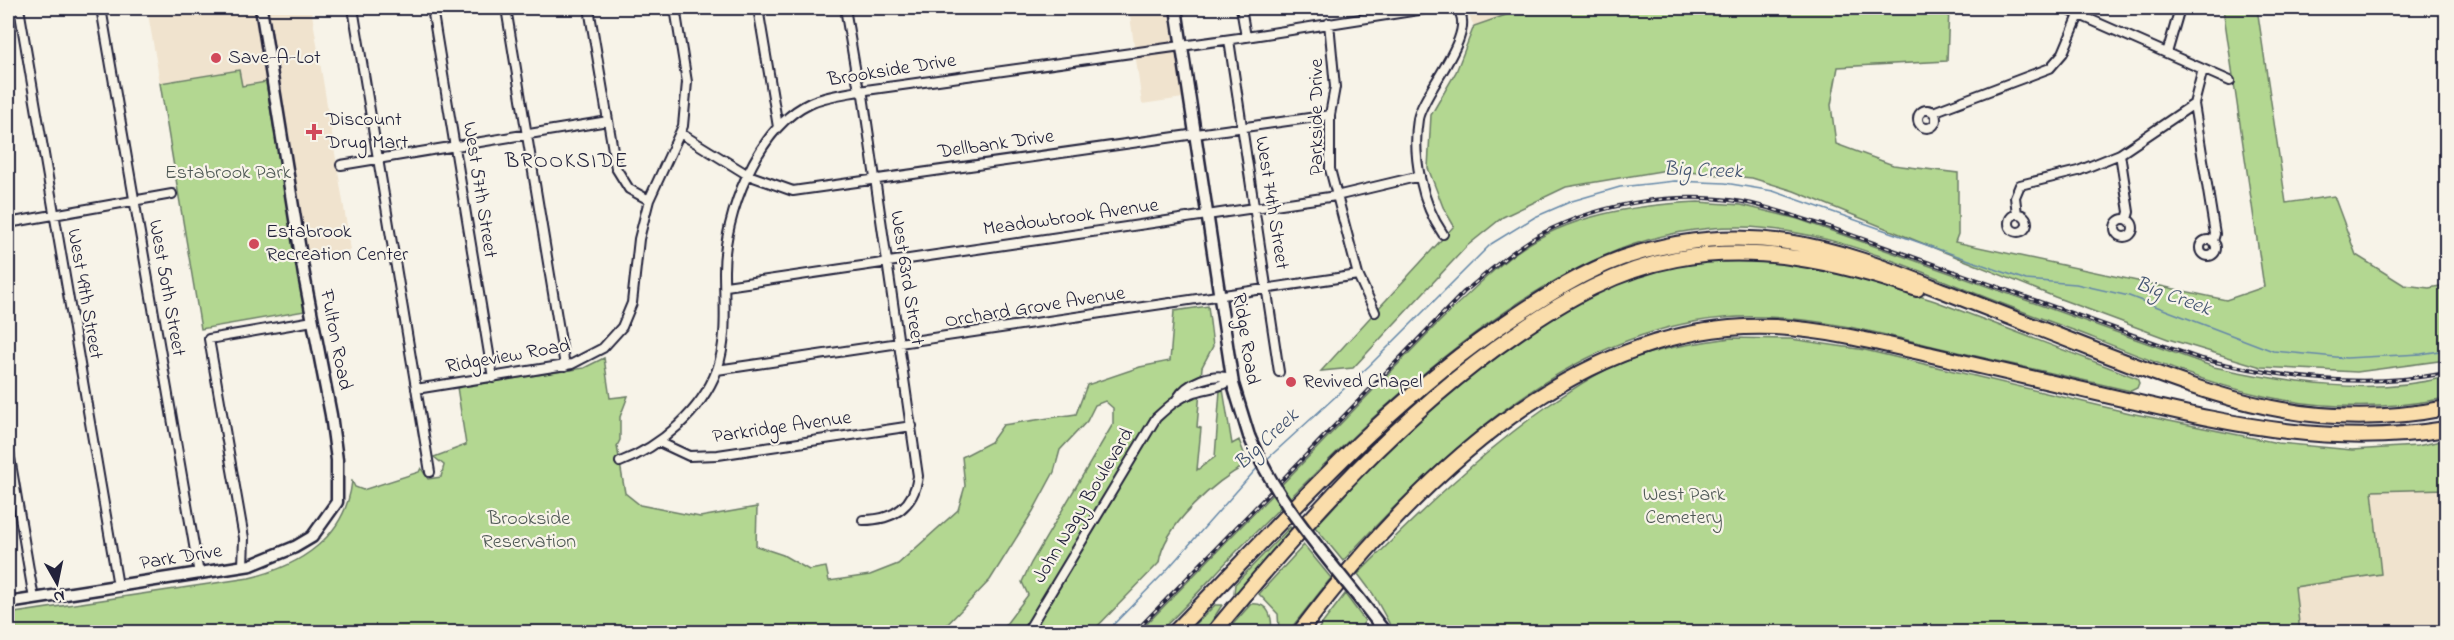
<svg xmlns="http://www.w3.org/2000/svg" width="2454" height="640" font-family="'Indie Flower',sans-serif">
<rect width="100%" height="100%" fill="#f7f3e8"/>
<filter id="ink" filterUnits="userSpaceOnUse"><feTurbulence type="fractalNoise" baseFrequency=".0167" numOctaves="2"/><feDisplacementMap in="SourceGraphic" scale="12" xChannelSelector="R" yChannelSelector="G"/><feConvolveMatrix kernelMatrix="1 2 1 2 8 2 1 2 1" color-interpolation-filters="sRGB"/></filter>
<g filter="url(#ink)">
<path fill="#f0e3ce" d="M147 8H311L351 250 296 259 266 83 242 86 239 70 160 83Z
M1129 8H1168L1183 98 1142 104Z
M1465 8H1526L1474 26Z
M2446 489V632H2300L2295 587 2381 574 2372 490Z"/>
<path fill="#b3d791" stroke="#6a7c66" stroke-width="1.5" d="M1526 8H1949L1947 61 1838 67 1831 105 1836 144 1893 165 1958 173V234L1955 242 2226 300 2264 287 2223 8H2257L2286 203 2334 196 2356 255 2404 285 2429 288 2446 285V360L2357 372 2261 367 2168 339 2055 297 1794 191 1752 178 1667 170 1566 187 1503 217 1467 246 1353 368 1321 371 1454 226 1443 207 1428 168 1431 115 1456 72 1474 26Z
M239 70 242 86 266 82 305 311 201 329 160 83Z
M1698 202 1741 205 1798 219 2214 367C2288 383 2371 396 2446 377V398C2311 425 2214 386 2091 337 2047 320 2003 305 1960 287 1891 259 1817 228 1741 227 1653 226 1581 261 1509 309 1405 379 1323 465 1235 553 1209 580 1186 607 1159 632H1139L1435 326C1461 301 1485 276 1514 254 1566 215 1634 205 1698 202Z
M1722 258 1785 260 1853 275 1935 301 2137 378 2139 383 2137 388 2131 391C2069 377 2007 363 1945 349 1886 335 1828 319 1766 317 1593 309 1452 442 1343 561L1315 527C1348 493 1377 457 1411 424 1481 358 1567 295 1659 267 1679 261 1702 261 1722 258Z
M1208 306 1213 346 1202 367 1197 427 1201 428 1197 470 1215 457 1221 377 1232 444 1239 440 1248 464C1216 480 1163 526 1159 563L1092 632H1000L1028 595 1022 582 1031 563 1113 424V408L1105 401 1095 405 1087 421 1060 450 1054 472 1033 511 990 580 940 632H8V614L249 578C300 566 346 537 352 481L355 487 363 490 419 472 421 468 428 479 441 477 444 465 434 457 466 445 457 387 584 368 604 358 610 398 628 396 620 417V440L617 446 625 493 640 505 700 517 757 507 756 546 783 555 809 570 826 567 829 581 870 575 898 564 958 510 965 486 962 457 991 442 1003 425 1076 414 1087 385 1140 367 1170 361 1174 311Z
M1731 338 1791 339 1865 350 2130 413 2278 443 2352 450 2417 446 2446 440V489L2372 491 2381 574 2295 587 2300 632H1394L1373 594 1358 574C1418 514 1478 455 1549 405 1573 389 1597 372 1624 362 1659 348 1695 343 1731 338Z
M1290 527 1294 532 1242 589 1234 593 1235 584Z
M1304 545 1331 578 1288 632H1279L1278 614 1259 594Z
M1345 594 1365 621 1358 632H1316Z
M1251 604C1269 602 1273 618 1271 632H1226Z
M1215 605H1222L1205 632H1188Z"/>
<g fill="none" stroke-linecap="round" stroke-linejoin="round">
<path stroke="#6588a9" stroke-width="1.5" d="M1265 461 1369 366 1491 244 1535 217 1572 201 1620 187 1675 181 1725 183 1773 191 2026 280 2076 284 2129 296 2273 351 2346 358 2421 354 2446 350
M1106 632 1164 573 1259 466"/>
<g stroke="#22223b" stroke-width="12">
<path id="minor" d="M19 8 118 586
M101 8 199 574
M353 8 430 472
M432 8 493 378
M506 8 565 366
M589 8 616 168 629 189 649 200
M758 8 778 127
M845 8 859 91 863 95 918 476C914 507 893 520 863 520
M1241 8 1246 37
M2064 8 2230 81
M1329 23 1335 87 1330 115V169L1358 275 1375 312
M1229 40 1279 372
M2167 53 2180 8
M2194 104 2215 234 2213 241
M1918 119a9 9 0 1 1 18 0a9 9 0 1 1-18 0Z
M1933 112 2050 68 2063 53 2082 8
M680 133 748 175 793 191 1330 115
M2120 154 2129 212 2127 219
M341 165 608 121
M2009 223a9 9 0 1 1 18 0a9 9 0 1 1-18 0Z
M2017 214 2015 197 2020 185 2078 171 2120 154 2194 104 2203 69
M2115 228a9 9 0 1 1 18 0a9 9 0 1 1-18 0Z
M8 223 172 194
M1443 234C1422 204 1412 156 1418 119 1423 91 1481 30 1456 8
M2200 248a8 8 0 1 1 16 0a8 8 0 1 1-16 0Z
M726 286 1336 196 1420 176
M717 370 1358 275
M416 389 572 364 603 348 622 327 632 303 639 239 649 200 683 126 687 82 675 8
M1177 399C1187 382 1213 371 1233 379
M659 442 689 456 718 455 912 426
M8 446 34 599
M620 462C660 447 701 412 717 370 728 339 724 303 724 271 724 215 757 128 810 103 825 96 843 94 859 91L1246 37 1431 8
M243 566 244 538 209 339 313 321
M1027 632 1156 418C1167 408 1177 398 1192 393 1205 388 1221 388 1233 379"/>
</g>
<g stroke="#22223b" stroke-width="15">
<path id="secondary" d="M1176 8 1233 384 1249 436
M8 603 251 565 295 547 312 537 337 502V460L331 415 304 275 261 8
M1365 606 1385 632"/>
</g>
<g stroke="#22223b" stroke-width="18">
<path id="motorway" d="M1175 632C1282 522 1385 402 1514 317 1549 294 1583 272 1622 258 1675 240 1732 234 1787 242 1842 250 1895 272 1946 292 1998 312 2050 333 2102 353 2221 399 2316 434 2446 408
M1214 632C1304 523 1399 414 1517 333 1566 299 1617 270 1676 259 1757 244 1840 262 1917 289
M1300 632C1411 485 1575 318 1775 327 1828 330 1880 343 1932 355 1998 370 2065 386 2131 401 2239 426 2335 447 2446 429"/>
</g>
<use href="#minor" stroke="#f7f3e8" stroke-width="8"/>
<use href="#secondary" stroke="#f7f3e8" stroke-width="10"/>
<use href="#motorway" stroke="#faddab" stroke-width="14"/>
<g stroke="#22223b" stroke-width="4">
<path id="rail" d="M1135 632 1464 292C1489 272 1513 249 1541 234 1602 202 1676 191 1743 202 1770 207 1796 217 1823 225L2198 358C2281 378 2362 389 2446 373"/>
</g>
<use href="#rail" stroke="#f7f3e8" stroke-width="1.5" stroke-dasharray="4.5" stroke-linecap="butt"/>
<g stroke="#22223b" stroke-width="15" stroke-linecap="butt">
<path id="secondary-bridge" d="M1249 436C1276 501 1322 551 1365 606"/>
</g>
<use href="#secondary-bridge" stroke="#f7f3e8" stroke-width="10"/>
</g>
</g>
<g fill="#d1495b" stroke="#f7f3e8" stroke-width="2">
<circle cx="216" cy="58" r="6"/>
<path d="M311 123h6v6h6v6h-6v6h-6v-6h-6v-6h6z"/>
<circle cx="254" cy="244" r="6"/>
<circle cx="1291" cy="382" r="6"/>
</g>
<g text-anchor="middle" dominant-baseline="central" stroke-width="4.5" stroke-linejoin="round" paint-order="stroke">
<g font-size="20" fill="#22223b" stroke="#f7f3e8" text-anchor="start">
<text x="228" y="58">Save-A-Lot</text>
<text x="326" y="120">Discount<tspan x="326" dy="23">Drug Mart</tspan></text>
<text x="266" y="232">Estabrook<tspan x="266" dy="23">Recreation Center</tspan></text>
<text x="1303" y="382">Revived Chapel</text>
</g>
<g font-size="20" fill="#22223b" stroke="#f7f3e8">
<text transform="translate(892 71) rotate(-9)">Brookside Drive</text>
<text transform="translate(1317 117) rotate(-90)">Parkside Drive</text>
<text transform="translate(996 145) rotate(-8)">Dellbank Drive</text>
<text transform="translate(479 190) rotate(81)">West 57th Street</text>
<text transform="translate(1271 203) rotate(81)">West 74th Street</text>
<text transform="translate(1071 218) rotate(-8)">Meadowbrook Avenue</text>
<text transform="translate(906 278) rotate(81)">West 63rd Street</text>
<text transform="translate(166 288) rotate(80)">West 50th Street</text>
<text transform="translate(84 294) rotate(80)">West 49th Street</text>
<text transform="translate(1035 308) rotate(-9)">Orchard Grove Avenue</text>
<text transform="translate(1245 339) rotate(81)">Ridge Road</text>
<text transform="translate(335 340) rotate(79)">Fulton Road</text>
<text transform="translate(508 357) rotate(-10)">Ridgeview Road</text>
<text transform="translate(782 428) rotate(-8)">Parkridge Avenue</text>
<text transform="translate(1084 506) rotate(-59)">John Nagy Boulevard</text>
<text transform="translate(181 558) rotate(-9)">Park Drive</text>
</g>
<g font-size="20" fill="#4e5855" stroke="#f7f3e8">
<text x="228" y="173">Estabrook Park</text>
<text x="1684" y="495">West Park<tspan x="1684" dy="23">Cemetery</tspan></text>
<text x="529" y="519">Brookside<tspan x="529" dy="23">Reservation</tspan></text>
</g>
<g font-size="21" letter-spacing="1.5" fill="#22223b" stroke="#f7f3e8">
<text x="567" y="162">BROOKSIDE</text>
</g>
<g font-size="21" font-style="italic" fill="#445572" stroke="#f7f3e8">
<text transform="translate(1703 171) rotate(2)">Big Creek</text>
<text transform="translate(2173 297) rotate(20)">Big Creek</text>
<text transform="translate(1267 440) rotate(-43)">Big Creek</text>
</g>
</g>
<rect width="2454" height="640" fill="none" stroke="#f7f3e8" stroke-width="30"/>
<rect x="15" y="15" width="2424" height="610" fill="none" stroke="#22223b" stroke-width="2" filter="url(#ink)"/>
<g transform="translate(57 583) rotate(171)" stroke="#f7f3e8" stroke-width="4.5" paint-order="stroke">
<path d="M0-4.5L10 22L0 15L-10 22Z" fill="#22223b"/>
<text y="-9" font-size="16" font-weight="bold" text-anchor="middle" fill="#22223b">N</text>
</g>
</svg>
